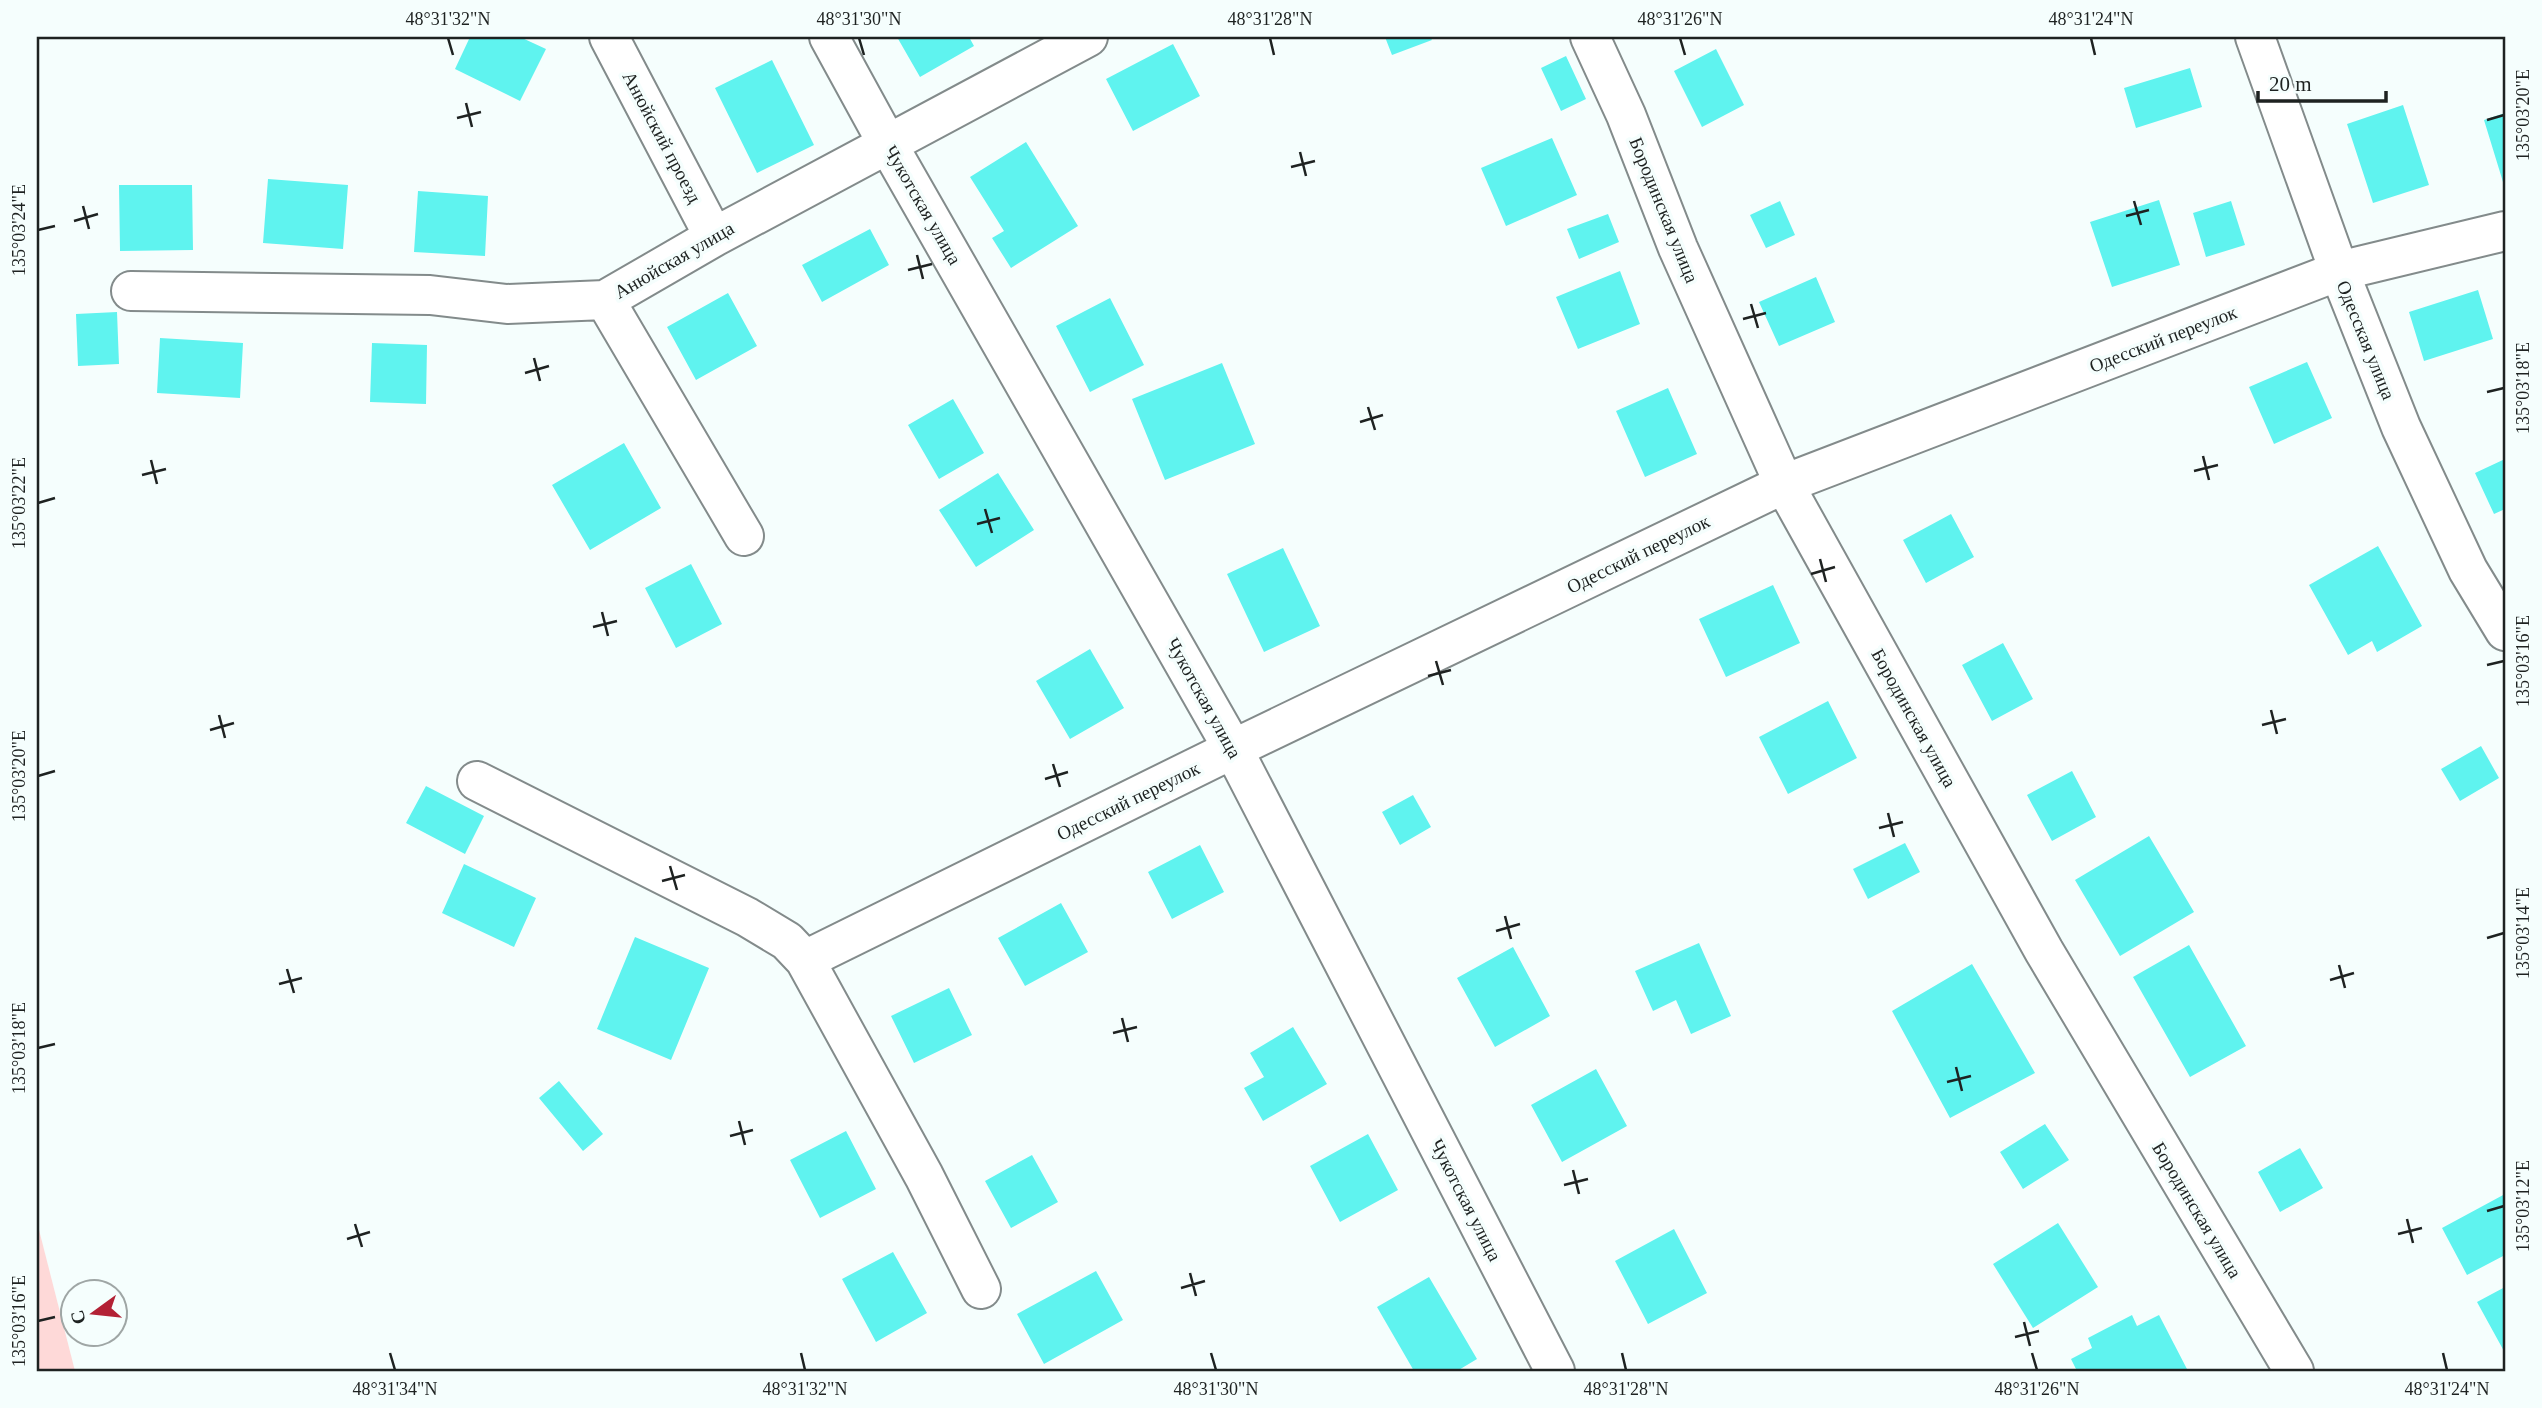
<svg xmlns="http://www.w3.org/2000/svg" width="2542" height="1408" font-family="'Times New Roman',serif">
<rect width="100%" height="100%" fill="#f5fefd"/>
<path fill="#fed9d8" d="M37 1222 75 1371H37Z"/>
<path fill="#5ff3ef" d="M470 37H520L546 49 520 101 455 69Z
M897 37H969L974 46 920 77Z
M1385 37H1430L1432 40 1392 55Z
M1173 44 1200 96 1133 131 1106 79Z
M1716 49 1744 105 1702 127 1674 71Z
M1566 56 1586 99 1561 111 1541 68Z
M772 60 814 145 757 173 715 88Z
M2190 68 2202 107 2136 128 2124 88Z
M2403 105 2429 185 2373 203 2347 124Z
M2505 113V182H2503L2484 120Z
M1552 138 1577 195 1506 226 1481 168Z
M1026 142 1078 226 1011 268 992 238 1004 231 970 177Z
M268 179 348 185 343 249 263 243Z
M119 185H192L193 250 120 251Z
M418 191 488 196 485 256 414 252Z
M2159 200 2180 265 2112 287 2090 222Z
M1780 201 1795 235 1766 248 1750 215Z
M2231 201 2245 245 2206 257 2193 213Z
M1608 214 1619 242 1579 259 1567 229Z
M870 229 889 265 822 302 802 265Z
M1620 271 1640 324 1578 349 1556 297Z
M1816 277 1835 322 1779 346 1759 302Z
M2478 290 2493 339 2424 361 2409 312Z
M728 293 757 346 696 380 667 327Z
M1110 298 1144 365 1090 392 1056 326Z
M117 312 119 364 78 366 76 314Z
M160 338 243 343 240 398 157 393Z
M372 343 427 345 426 404 370 402Z
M2307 362 2332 418 2274 444 2249 387Z
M1222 363 1255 444 1165 480 1132 399Z
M1668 388 1697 454 1645 477 1616 411Z
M953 399 984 453 939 479 908 425Z
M624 443 661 508 590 550 552 485Z
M2505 459V509L2494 514 2475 473Z
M998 473 1034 530 976 567 939 510Z
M1951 514 1974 557 1926 583 1903 540Z
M2378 546 2422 626 2377 652 2372 641 2348 655 2309 585Z
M1283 548 1320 626 1264 652 1227 574Z
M691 564 722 624 676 648 645 588Z
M1773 585 1800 643 1726 677 1699 619Z
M2003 643 2033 699 1992 721 1962 665Z
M1090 649 1124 708 1070 739 1036 681Z
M1828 701 1857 758 1788 794 1759 737Z
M2481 746 2499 778 2460 801 2441 769Z
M2072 771 2096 817 2052 841 2027 795Z
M426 786 484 816 465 854 406 823Z
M1413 795 1431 827 1400 845 1382 812Z
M2149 836 2194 912 2120 956 2075 880Z
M1905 843 1920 872 1868 899 1853 869Z
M1200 845 1224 892 1172 919 1148 872Z
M464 864 536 898 514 947 442 913Z
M1061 903 1088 952 1025 986 998 938Z
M635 937 709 968 671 1060 597 1029Z
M1699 943 1731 1016 1691 1034 1676 1000 1653 1011 1635 971Z
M2189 945 2246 1046 2190 1077 2133 977Z
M1513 947 1550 1016 1495 1047 1457 978Z
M1972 964 2035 1073 1950 1118 1892 1011Z
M949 988 972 1035 914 1063 891 1016Z
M1293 1027 1327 1084 1263 1121 1244 1088 1264 1077 1250 1053Z
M1596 1069 1627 1126 1562 1162 1531 1105Z
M559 1081 603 1134 583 1151 539 1098Z
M2045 1124 2069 1160 2023 1189 2000 1152Z
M846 1131 876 1189 820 1218 790 1160Z
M1368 1134 1398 1190 1340 1222 1310 1166Z
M2300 1148 2323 1188 2280 1212 2258 1172Z
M1032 1155 1058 1202 1011 1228 985 1181Z
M2505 1194V1255L2467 1275 2442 1228Z
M2058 1223 2098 1287 2033 1328 1993 1264Z
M1674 1229 1707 1293 1648 1324 1615 1261Z
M893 1252 927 1313 876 1342 842 1279Z
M1096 1271 1123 1320 1044 1364 1017 1314Z
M1429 1277 1477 1359 1457 1371H1414L1377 1307Z
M2505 1287V1353L2477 1302Z
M2132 1315 2137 1326 2159 1315 2188 1371H2077L2071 1359 2092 1348 2088 1338Z"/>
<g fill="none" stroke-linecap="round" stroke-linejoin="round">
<g stroke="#838b8b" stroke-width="42">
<path id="minor" d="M609 37 714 237
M829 37 887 143 1233 749 1555 1371
M1590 37 1626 115 1678 248 1784 484 2044 951 2294 1371
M2255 37 2339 271 2401 427 2468 570 2505 631
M131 291 430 295 507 304 605 300 714 237 1088 37
M605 300 744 536
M477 781 747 917 787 941 805 960 924 1176 981 1289
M805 960 1233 749 1784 484 2339 271 2505 231"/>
</g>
<use href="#minor" stroke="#fff" stroke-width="38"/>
</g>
<path fill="none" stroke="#1e2221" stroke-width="2.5" d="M448 38 453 55M859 38 864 55M1270 38 1274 55M1680 38 1685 55M2091 38 2095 55M466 103 472 127M457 118 481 112M2487 120 2504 115M1300 152 1306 176M1291 167 1315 161M2134 201 2141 225M83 206 89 229M2126 216 2149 210M74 221 98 214M38 230 55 226M917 255 923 279M908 270 932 264M1751 304 1758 328M1743 319 1766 313M534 358 540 381M525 373 549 366M2487 392 2504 388M1368 407 1375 430M1360 422 1383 415M2203 456 2209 480M151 460 157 484M2194 471 2218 465M142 475 166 469M38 503 55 498M985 509 992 533M977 524 1000 518M1820 559 1826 582M1811 574 1835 567M602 612 608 636M593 627 617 621M1436 661 1443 685M2487 665 2504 661M1428 676 1451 670M2271 710 2277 734M219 715 225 738M2262 725 2286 719M210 730 234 723M1053 764 1060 787M38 776 55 771M1045 779 1068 772M1888 813 1894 837M1879 828 1903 822M670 866 677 890M662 881 685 875M1505 916 1511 939M1496 931 1520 924M2487 938 2504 933M2339 965 2345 988M287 969 294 993M2330 980 2354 973M279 984 302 978M1122 1018 1128 1042M1113 1033 1137 1027M38 1048 55 1044M1956 1067 1962 1091M1947 1082 1971 1076M739 1121 745 1145M730 1136 753 1130M1573 1170 1579 1194M1564 1185 1588 1179M2487 1211 2504 1206M2407 1219 2413 1243M355 1224 362 1247M2398 1234 2422 1228M347 1239 370 1232M1190 1273 1196 1296M1181 1288 1205 1281M38 1321 55 1317M2024 1322 2030 1346M2015 1337 2039 1331M390 1353 395 1370M801 1353 805 1370M1211 1353 1216 1370M1622 1353 1626 1370M2032 1353 2037 1370M2443 1353 2447 1370"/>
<g text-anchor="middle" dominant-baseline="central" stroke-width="7" stroke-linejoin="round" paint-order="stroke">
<g font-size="19" fill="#1e2221" stroke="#f5fefd">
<text transform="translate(662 137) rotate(62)">Анюйский проезд</text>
<text transform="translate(923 205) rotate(60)">Чукотская улица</text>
<text transform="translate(1664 210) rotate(68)">Бородинская улица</text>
<text transform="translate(674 260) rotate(-30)">Анюйская улица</text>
<text transform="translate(2163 339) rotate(-21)">Одесский переулок</text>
<text transform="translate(2366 340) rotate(68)">Одесская улица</text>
<text transform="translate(1638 554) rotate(-26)">Одесский переулок</text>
<text transform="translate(1204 698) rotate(61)">Чукотская улица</text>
<text transform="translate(1914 718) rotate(61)">Бородинская улица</text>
<text transform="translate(1128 801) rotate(-26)">Одесский переулок</text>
<text transform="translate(1466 1200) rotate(63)">Чукотская улица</text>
<text transform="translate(2197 1210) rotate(59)">Бородинская улица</text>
</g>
</g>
<rect width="2542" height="1408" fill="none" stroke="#f5fefd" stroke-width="77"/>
<g transform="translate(94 1313) rotate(255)"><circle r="33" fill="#f5fefd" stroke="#9fa6a5" stroke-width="2"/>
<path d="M0-5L12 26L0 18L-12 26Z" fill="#b32135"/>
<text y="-10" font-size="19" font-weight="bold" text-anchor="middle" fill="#1e2221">С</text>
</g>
<path d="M2258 91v10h128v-10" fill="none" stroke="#1e2221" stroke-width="3.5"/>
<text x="2269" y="91" font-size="21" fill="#1e2221" stroke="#f5fefd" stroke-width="5" paint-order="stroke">20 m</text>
<rect x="38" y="38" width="2466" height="1332" fill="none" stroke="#1e2221" stroke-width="2.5"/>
<g font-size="18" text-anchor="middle" fill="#1e2221">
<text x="448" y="25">48°31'32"N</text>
<text x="859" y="25">48°31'30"N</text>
<text x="1270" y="25">48°31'28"N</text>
<text x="1680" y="25">48°31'26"N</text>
<text x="2091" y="25">48°31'24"N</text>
<text transform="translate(2523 115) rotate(-90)" y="6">135°03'20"E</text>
<text transform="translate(19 230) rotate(-90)" y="6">135°03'24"E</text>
<text transform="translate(2523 388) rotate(-90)" y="6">135°03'18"E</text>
<text transform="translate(19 503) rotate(-90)" y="6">135°03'22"E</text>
<text transform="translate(2523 661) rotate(-90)" y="6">135°03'16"E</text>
<text transform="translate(19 776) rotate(-90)" y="6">135°03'20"E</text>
<text transform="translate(2523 933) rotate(-90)" y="6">135°03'14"E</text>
<text transform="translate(19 1048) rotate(-90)" y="6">135°03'18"E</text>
<text transform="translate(2523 1206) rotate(-90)" y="6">135°03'12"E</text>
<text transform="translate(19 1321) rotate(-90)" y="6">135°03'16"E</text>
<text x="395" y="1395">48°31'34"N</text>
<text x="805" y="1395">48°31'32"N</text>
<text x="1216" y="1395">48°31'30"N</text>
<text x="1626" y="1395">48°31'28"N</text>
<text x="2037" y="1395">48°31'26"N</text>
<text x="2447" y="1395">48°31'24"N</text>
</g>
</svg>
